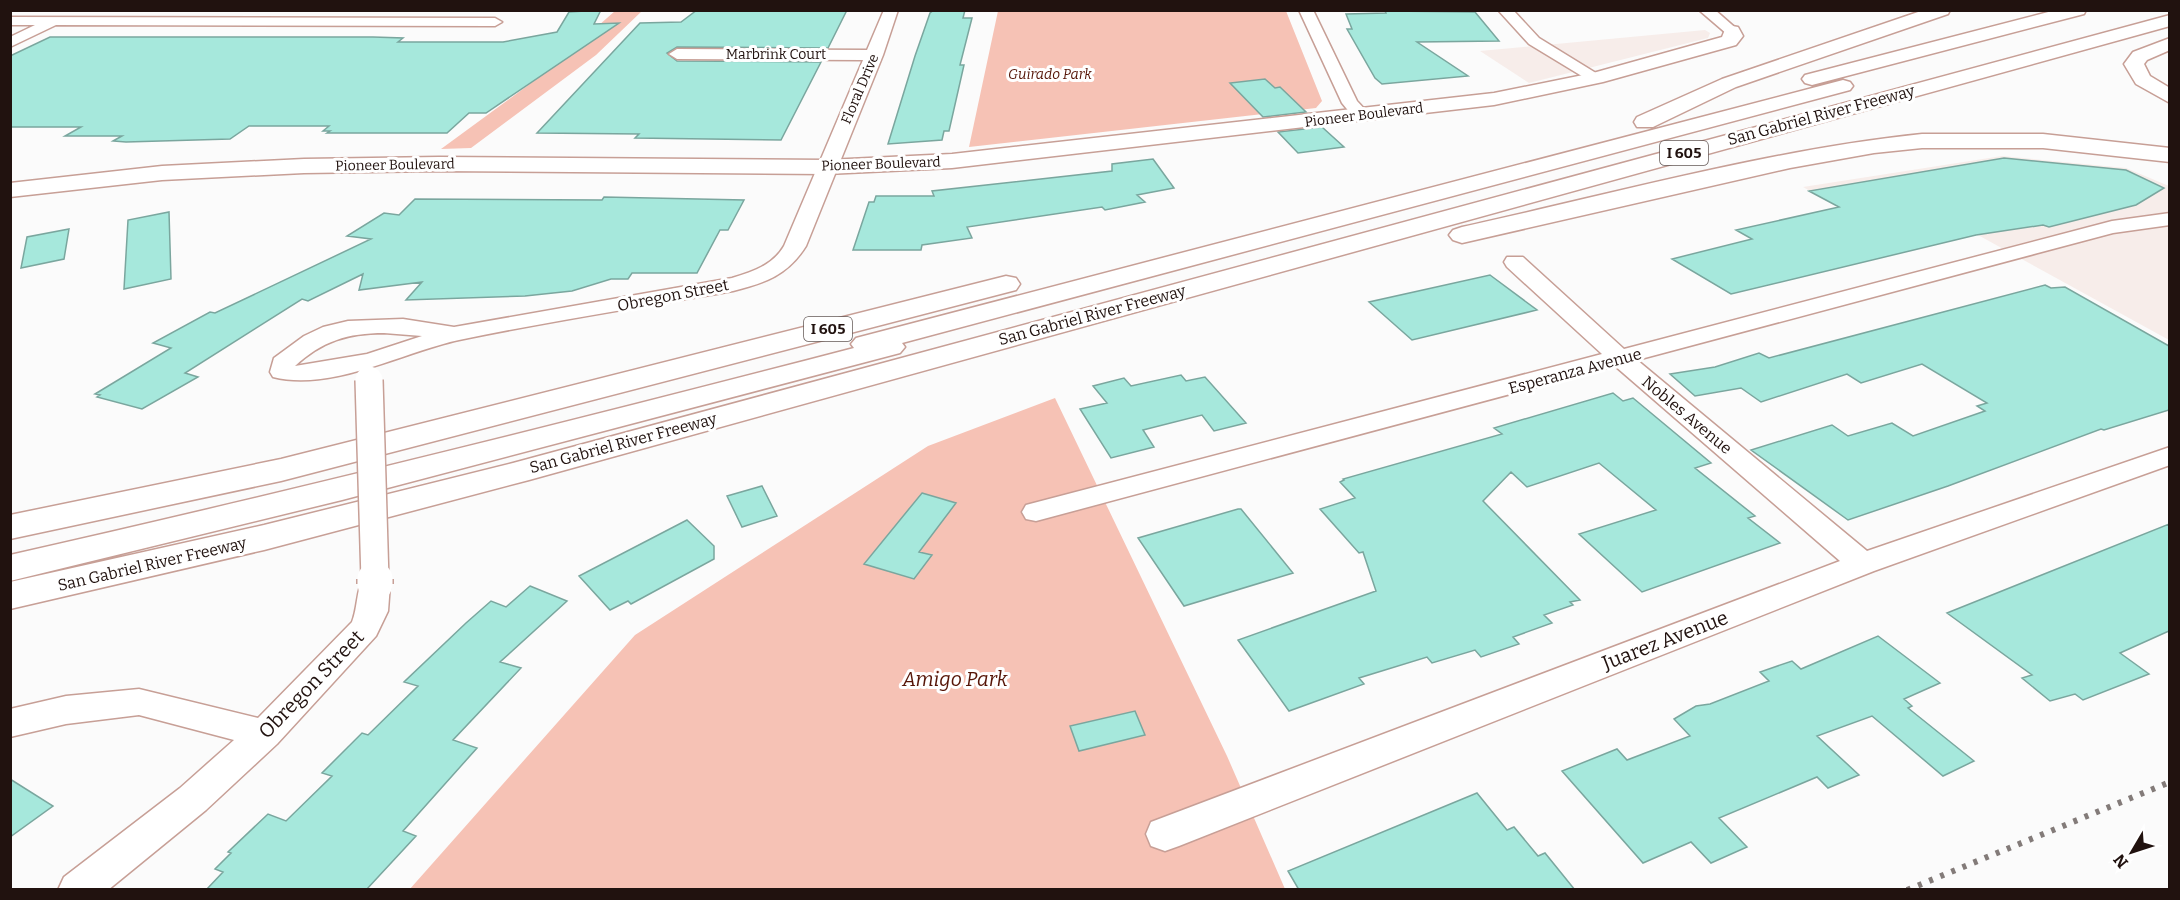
<svg xmlns="http://www.w3.org/2000/svg" width="2180" height="900" font-family="Bitter,serif">
<rect width="100%" height="100%" fill="#fbfbfb"/>
<path fill="#f7edea" d="M1705 30 1710 33 1708 38 1529 83 1480 51Z
M2002 156 2126 168 2169 186V340L1907 196 1839 207 1803 187Z"/>
<path fill="#f6c2b5" d="M615 11H642L596 55 471 148 441 149 542 75Z
M998 11H1286L1322 101 1316 108 969 147Z
M1055 398 1227 756 1285 889 409 890 635 635 928 446Z"/>
<path fill="#a6e8dc" stroke="#7aa69e" stroke-width="1.5" d="M601 10 594 24 619 23 486 113H469L447 133H327L330 131H323L329 126H249L230 139 126 142 113 141 122 136H65L81 127H10V56L50 37H373L403 38 398 42H503L557 32 569 12Z
M697 10H847L828 48 677 47 667 53 677 61 821 62 781 140 635 138 639 134 537 133 640 23 681 22Z
M934 10H965L963 18H972L960 65H964L949 131H944L942 140 888 144 915 56 930 13Z
M1385 11 1475 12 1499 41 1417 42 1468 76 1382 84 1375 78 1347 29H1352L1346 14 1386 13Z
M1265 79 1275 88 1280 87 1306 112 1263 117 1230 83Z
M1322 127 1344 147 1298 153 1278 132Z
M2004 158 2126 170 2164 188 2136 205 2049 227 2043 225 1976 235 1731 294 1672 259 1752 239 1736 230 1839 207 1809 191Z
M1153 159 1174 188 1137 195 1145 202 1105 210 1102 207 967 227 972 238 922 245 921 250H853L869 202H874L876 196H934L932 191 1112 171V164Z
M604 197 744 200 728 230H720L697 273H632L628 279H611L572 291 525 296 406 300 422 282 359 290 363 274 308 301 302 299 185 373 198 377 142 409 97 397 100 395 95 394 171 348 153 343 210 312 215 313 371 239 347 236 384 213 399 215 415 199 602 200Z
M169 212 171 279 124 289 128 220Z
M69 229 64 259 21 268 27 237Z
M1490 275 1537 310 1412 340 1369 302Z
M2045 285 2051 288 2065 287 2169 346V410L2104 430 2101 429 1948 486 1848 520 1751 450 1832 425 1848 436 1892 423 1913 436 1985 411 1977 406 1987 403 1922 364 1861 383 1847 374 1761 402 1741 388 1695 396 1670 374 1715 367 1759 353 1769 358Z
M1181 375 1186 381 1205 377 1246 423 1214 431 1202 415 1143 430 1154 447 1111 458 1080 409 1107 403 1093 386 1124 378 1131 386Z
M1613 393 1623 401 1633 398 1711 463 1695 468 1755 516 1748 518 1780 543 1642 592 1579 534 1656 510 1599 463 1527 487 1511 472 1483 501 1580 600 1570 602 1573 605 1544 615 1552 623 1513 637 1519 644 1481 657 1475 650 1432 663 1427 657 1359 678 1364 684 1289 711 1238 640 1376 591 1363 552 1359 553 1320 509 1355 498 1340 482 1344 480 1343 479 1502 434 1494 428Z
M762 486 777 516 742 527 727 496Z
M922 493 956 503 919 552 932 555 914 579 864 564Z
M1238 509H1241L1293 573 1184 606 1138 538Z
M687 520 714 546V559L631 604 628 601 610 610 579 576Z
M2169 524V631L2120 653 2149 674 2083 700 2075 694 2050 701 2022 678 2032 675 1947 613Z
M530 586 567 601 500 662 521 668 453 740 477 748 403 831 416 836 366 890H206L223 872 215 869 231 853 228 852 268 814 286 821 332 776 322 773 362 733 368 735 418 686 404 682 466 623 491 601 506 607Z
M1878 636 1940 683 1904 699 1912 706 1908 708 1974 761 1943 776 1872 716 1817 736 1859 775 1828 788 1817 777 1719 818 1747 847 1711 863 1691 842 1643 863 1562 771 1617 749 1627 760 1690 736 1674 719 1696 706 1710 704 1769 681 1760 672 1792 661 1801 669Z
M1135 711 1145 735 1079 751 1070 726Z
M10 779 53 806 10 837Z
M1477 793 1507 830 1514 827 1538 856 1545 853 1575 890H1299L1288 871Z"/>
<g fill="none" stroke-linecap="round" stroke-linejoin="round">
<g stroke="#c79f96" stroke-width="3">
<path id="minor" d="M884 10H898L883 55 806 246C788 275 765 283 733 291 642 307 550 321 459 340 403 352 331 392 273 377L270 372 274 358 304 336 323 327 348 321 403 319 454 327 732 278C753 272 773 265 784 246L863 60 677 59 669 54 677 49 867 50ZM384 333 422 336 367 354 295 366C322 341 348 333 384 333Z
M1299 10H1313L1357 101 1370 115 1367 119H1355L1342 103Z
M1498 10H1513L1539 38 1604 78 1596 83 1590 81 1529 44Z
M1699 10H1715L1739 31 1732 35 1727 34Z
M10 17 495 18 502 22 495 26 56 25 10 47V37L35 25H10Z
M2170 213V225L2113 233 1637 360 1867 551 2170 447V465L1874 571 1179 846 1165 851 1151 846 1146 834 1151 822 1840 561 1615 366 1036 521 1026 519 1022 512 1026 505 1602 354 1507 267 1504 262 1507 257H1523L1624 349 2112 221Z
M375 573 386 576 390 584 388 611 376 636 277 744 206 810 108 890H58L64 877 180 788 234 740 139 715 66 724 10 737V709L66 696 139 689 258 718 352 622C358 607 356 590 364 576Z"/>
</g>
<g stroke="#c79f96" stroke-width="3">
<path id="tertiary" d="M1732 26 1738 27 1743 36 1736 45 1603 82 1494 105 952 168 827 174 439 171 304 173 162 180 10 197V183L162 166 304 159 439 157 827 160 952 154 1494 93 1593 73 1722 37 1726 27Z"/>
</g>
<g stroke="#c79f96" stroke-width="3">
<path id="motorway" d="M1924 10H1950L1948 14 1736 87 1653 127H1637L1634 122 1637 117 1722 79Z
M2056 10H2086L2084 14 1812 85 1805 83 1802 79 1805 75Z
M2170 15V26L529 480 264 550 10 609V582L264 525 513 463Z
M2170 38V50L2147 60 2144 64 2150 76 2170 88V103L2136 84 2124 64 2133 52Z
M1843 80 1850 82 1853 86 1850 90 902 343 905 347 900 353 342 500 10 581V555C293 491 574 421 854 348L851 344 856 338Z
M1922 134H2043L2170 148V162L2043 148H1922L1874 153 1790 168 1462 243 1453 240 1449 235 1453 230 1462 227C1613 194 1768 150 1922 134Z
M1006 276 1016 278 1020 284 1016 290 281 481 10 539V515L281 459Z"/>
</g>
<use href="#minor" fill="#fff" fill-rule="evenodd"/>
<use href="#tertiary" fill="#fff" fill-rule="evenodd"/>
<use href="#motorway" fill="#fff" fill-rule="evenodd"/>
<path stroke="#837b79" stroke-width="6" stroke-dasharray="4 8" stroke-linecap="butt" d="M1907 890 2170 782"/>
<g stroke="#c79f96" stroke-width="30" stroke-linecap="butt">
<path id="minor-bridge-far1" d="M369 380 375 580"/>
</g>
<g stroke="#c79f96" stroke-width="38" stroke-linecap="butt">
<path id="minor-bridge" d="M375 579V584"/>
</g>
<use href="#minor-bridge-far1" stroke="#fff" stroke-width="27"/>
<use href="#minor-bridge" stroke="#fff" stroke-width="35"/>
</g>
<g text-anchor="middle" dominant-baseline="central" stroke-width="6" stroke-linejoin="round" paint-order="stroke">
<g font-size="14" fill="#21120f" stroke="#fff">
<text x="776" y="54">Marbrink Court</text>
<text transform="translate(860 89) rotate(-67)">Floral Drive</text>
<text transform="translate(1364 115) rotate(-7)">Pioneer Boulevard</text>
<text transform="translate(881 164) rotate(-2)">Pioneer Boulevard</text>
<text transform="translate(395 165) rotate(-1)">Pioneer Boulevard</text>
</g>
<g font-size="14" font-style="italic" fill="#561507" stroke="#fff">
<text x="1050" y="74">Guirado Park</text>
</g>
<g fill="#fff" stroke="#645957" stroke-width="1.5">
<rect x="1660" y="141" width="48" height="24" rx="4.5"/>
<rect x="804" y="317" width="48" height="24" rx="4.5"/>
</g>
<g font-size="15" font-weight="bold" fill="#21120f">
<text x="1684" y="153">I 605</text>
<text x="828" y="329">I 605</text>
</g>
<g font-size="16" fill="#21120f" stroke="#fff">
<text transform="translate(1821 115) rotate(-15)">San Gabriel River Freeway</text>
<text transform="translate(673 295) rotate(-11)">Obregon Street</text>
<text transform="translate(1092 315) rotate(-15)">San Gabriel River Freeway</text>
<text transform="translate(1575 371) rotate(-15)">Esperanza Avenue</text>
<text transform="translate(1687 415) rotate(40)">Nobles Avenue</text>
<text transform="translate(623 443) rotate(-15)">San Gabriel River Freeway</text>
<text transform="translate(152 564) rotate(-13)">San Gabriel River Freeway</text>
</g>
<g font-size="20" fill="#21120f" stroke="#fff">
<text transform="translate(1665 640) rotate(-21)">Juarez Avenue</text>
<text transform="translate(311 684) rotate(-46)">Obregon Street</text>
</g>
<g font-size="20" font-style="italic" fill="#561507" stroke="#fff">
<text x="955" y="679">Amigo Park</text>
</g>
</g>
<rect width="2180" height="900" fill="none" stroke="#21120f" stroke-width="24"/>
<g transform="translate(2132 852) rotate(231)" stroke="#ffffff" stroke-width="4.5" paint-order="stroke">
<path d="M0-4.5L10 22L0 15L-10 22Z" fill="#21120f"/>
<text y="-9" font-size="16" font-weight="bold" text-anchor="middle" fill="#21120f">N</text>
</g>
</svg>
